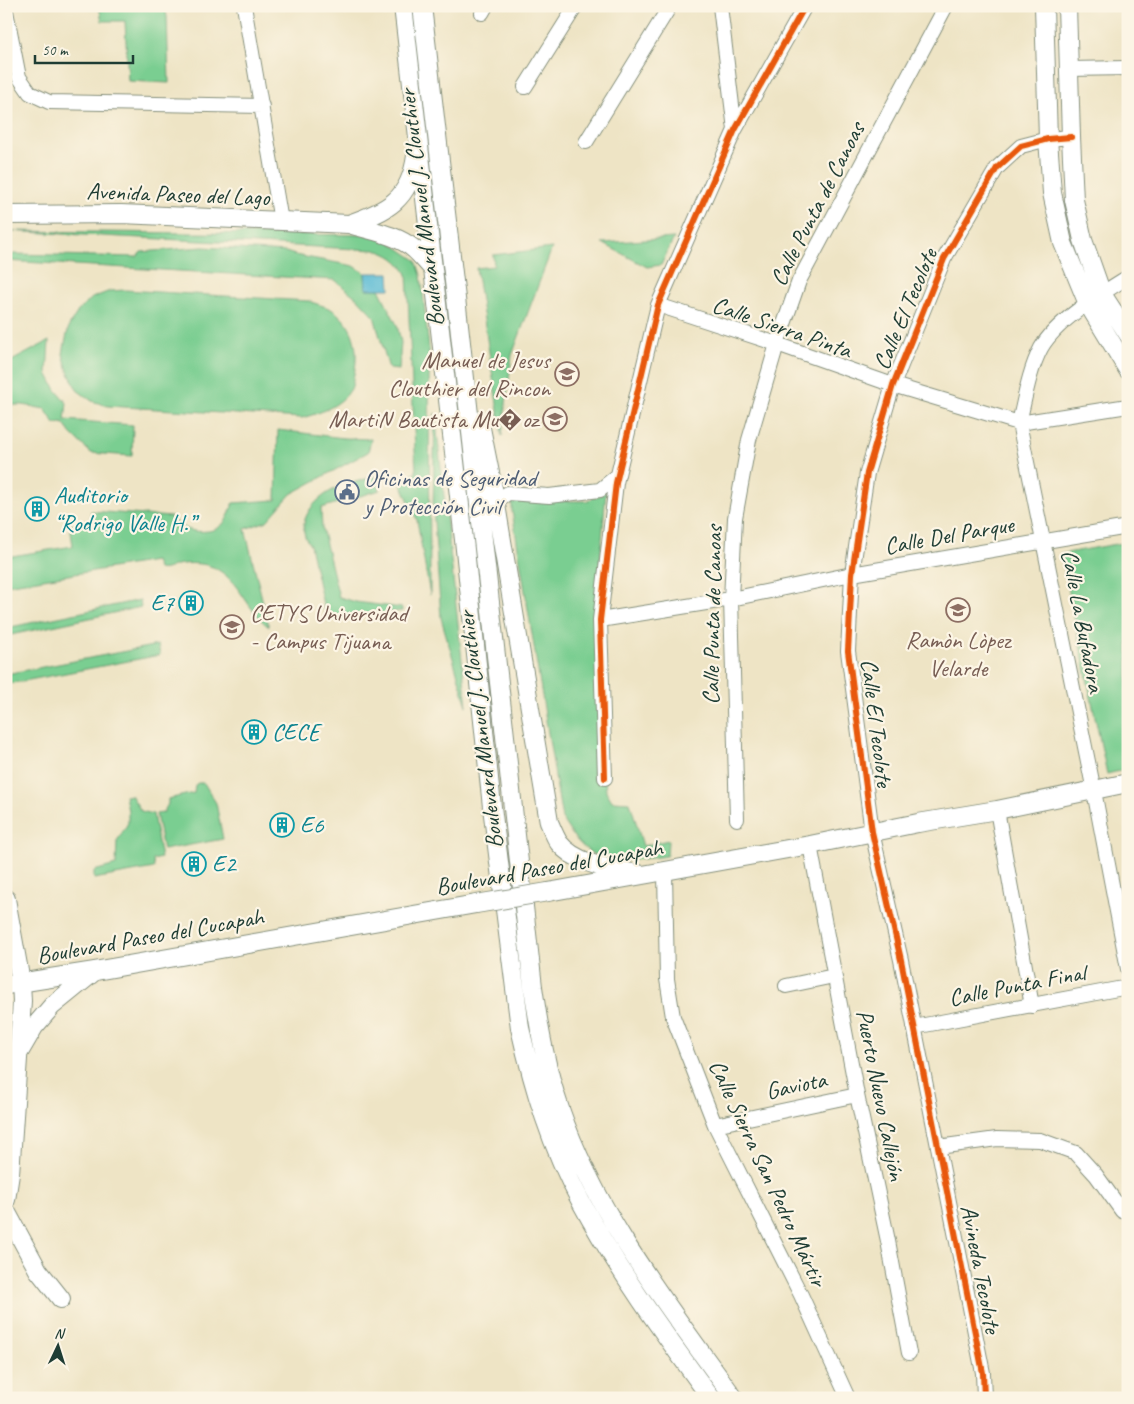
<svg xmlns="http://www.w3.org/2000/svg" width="1134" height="1404" font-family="Caveat,sans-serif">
<rect width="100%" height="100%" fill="#fcf5e5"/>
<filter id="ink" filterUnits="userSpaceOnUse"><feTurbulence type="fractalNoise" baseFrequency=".02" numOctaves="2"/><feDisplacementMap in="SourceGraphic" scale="10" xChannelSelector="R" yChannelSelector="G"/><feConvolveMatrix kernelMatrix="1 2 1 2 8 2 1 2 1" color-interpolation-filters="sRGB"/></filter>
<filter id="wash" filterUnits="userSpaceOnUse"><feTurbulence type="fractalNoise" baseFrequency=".0096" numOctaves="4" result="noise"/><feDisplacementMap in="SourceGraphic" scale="20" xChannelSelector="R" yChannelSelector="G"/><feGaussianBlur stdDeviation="1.12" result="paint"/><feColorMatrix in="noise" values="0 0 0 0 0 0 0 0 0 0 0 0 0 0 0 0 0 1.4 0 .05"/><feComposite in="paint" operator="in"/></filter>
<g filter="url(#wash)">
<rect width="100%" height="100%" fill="#eee4c5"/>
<path fill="#7ace91" stroke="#4c8662" d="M99 6H165L167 17 169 83 128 81 125 21H102Z
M6 231 366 235 381 236 416 260 421 275 429 349 430 595 417 520 400 481 416 473 407 274C399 260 390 254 375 250Z
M674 238 661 265 647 267 602 243Z
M203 247 286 252 295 255 354 266 365 273 366 289H379L397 325 401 342 399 370 389 369 374 316 357 298 335 280 6 261V256L14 254 137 257 141 252Z
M552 248 512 355 502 436 476 268 494 266 493 255Z
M125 290 309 301C316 304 325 306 331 309 354 323 360 349 354 374 353 378 353 385 351 389 341 406 320 413 302 418L108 406 92 401 77 390 68 371 63 354 65 343 69 326 78 311 92 298 110 291Z
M49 341 47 373 56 390 67 403 65 420 133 425 132 456 91 453 71 434 63 423 55 424 45 409 23 405H6V364Z
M435 413 467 706 441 618 433 507Z
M278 430 344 438 371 439 368 452 291 494 267 521 245 529 269 627C245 609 238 574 207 565 197 563 186 563 177 565 170 567 165 571 158 569L155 561 6 585V557L73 546 70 525H80V520L90 521 91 511 171 517C183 529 192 533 209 531 214 530 219 528 223 524 228 519 231 510 233 503L276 500Z
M375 476 380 490 321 508 322 528 339 597 356 602 402 608V611L326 618 310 545C294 525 311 502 331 491 344 484 361 481 375 476Z
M606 492 595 622 606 791 612 801 630 802 643 846 668 840 667 856C615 862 592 870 562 819L512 511V501H587Z
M1128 542V769L1107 774 1061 554Z
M140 600 141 607 6 636V628Z
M158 645 160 655 8 684 9 689H6V674Z
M198 783H204L216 803 223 839 163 850 156 814 163 813 168 804V799L194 793 195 785Z
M131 795 141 811 153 814 161 858 153 860 154 868 94 879V871L116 865 117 841 128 823V811L125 796Z"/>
<path fill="#55b9d4" stroke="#3a7b84" d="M365 273H389L390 289H366Z"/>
</g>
<g filter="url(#ink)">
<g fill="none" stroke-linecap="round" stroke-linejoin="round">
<g stroke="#86907c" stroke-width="16">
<path id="minor" d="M244 6 281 221
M720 6 735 130
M6 11 19 77 30 93 49 102 262 106
M482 13 486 6
M1068 69 1128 68
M525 87 576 6
M586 142 670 6
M1128 277C1101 294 1057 320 1041 348 1029 371 1025 398 1019 423L1094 791 1128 969
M658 305 777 344 893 385 1019 423 1128 406
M495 502 508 493 549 496 600 490 617 476
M600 620 731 599 852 574 1128 527
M605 778 600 620 616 483 658 305 735 130 805 6
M997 810 1032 1006
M737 819 731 599 735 518 749 440 777 344 799 281 946 6
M810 845 857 1095 888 1241 909 1353
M665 872 667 979 673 1017 715 1125 801 1295 848 1398
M786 986 834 976
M914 1027 1128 987
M715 1125 857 1095
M938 1147 997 1139 1040 1140 1076 1153 1096 1175 1122 1211 1128 1213
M984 1398 983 1373 901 960 872 832 848 651 852 574 867 473 893 385 944 259 997 168 1021 146 1048 139 1071 137"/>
</g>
<g stroke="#86907c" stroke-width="20">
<path id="major" d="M403 6 464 540 492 807 520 1028C534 1090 551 1146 581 1202 618 1271 665 1335 711 1398
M422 6 457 307 533 987C539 1028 546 1069 560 1109 597 1217 668 1306 734 1398
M1044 6 1048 139 1052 193 1063 243 1088 304 1128 370
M1067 6 1071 137 1074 200 1083 240 1102 294 1128 334
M6 215 121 214 349 224C371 231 396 234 414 249 421 255 427 263 433 269
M349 224C387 211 410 200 416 156
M480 423 494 493 549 822C552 829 555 837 559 843 577 866 616 869 642 875
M548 892 810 845 918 823 997 810 1128 783
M6 899 21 982 22 1001 10 1174 6 1200
M6 985 95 971 476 904
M20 1051 34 1027 52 1006 95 971
M6 1211 38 1270 61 1299"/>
</g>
<use href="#minor" stroke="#fff" stroke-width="14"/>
<use href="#major" stroke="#fff" stroke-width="18"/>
<g stroke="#86907c" stroke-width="20" stroke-linecap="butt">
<path id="major-bridge" d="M476 904 548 892"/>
</g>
<use href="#major-bridge" stroke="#fff" stroke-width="18"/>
<g stroke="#fcf5e5" stroke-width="9">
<path id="cycleway" d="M605 778 600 620 616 483 658 305 735 130 805 6
M984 1398 983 1373 901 960 872 832 848 651 852 574 867 473 893 385 944 259 997 168 1021 146 1048 139 1071 137"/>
</g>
<use href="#cycleway" stroke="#e8590c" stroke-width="6"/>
</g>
</g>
<defs>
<g id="school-ring" transform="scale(1.25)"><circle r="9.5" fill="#fcf5e5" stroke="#8d6e63" stroke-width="1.5"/><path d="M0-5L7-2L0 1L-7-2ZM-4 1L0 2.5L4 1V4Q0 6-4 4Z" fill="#8d6e63"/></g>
<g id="civic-ring" transform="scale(1.25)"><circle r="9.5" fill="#fcf5e5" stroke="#5c6f8a" stroke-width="1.5"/><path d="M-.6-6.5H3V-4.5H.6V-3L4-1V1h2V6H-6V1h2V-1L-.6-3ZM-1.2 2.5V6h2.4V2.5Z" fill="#5c6f8a"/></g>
<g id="building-ring" transform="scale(1.25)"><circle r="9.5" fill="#fcf5e5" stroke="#0f9aa8" stroke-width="1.5"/><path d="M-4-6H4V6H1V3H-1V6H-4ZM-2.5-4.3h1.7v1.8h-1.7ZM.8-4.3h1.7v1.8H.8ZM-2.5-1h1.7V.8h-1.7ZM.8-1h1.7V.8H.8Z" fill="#0f9aa8"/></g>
<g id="university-ring" transform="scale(1.25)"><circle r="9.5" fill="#fcf5e5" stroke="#8d6e63" stroke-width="1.5"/><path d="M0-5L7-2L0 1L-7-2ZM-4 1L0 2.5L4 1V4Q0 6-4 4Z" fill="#8d6e63"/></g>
</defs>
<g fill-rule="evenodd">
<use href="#school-ring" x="567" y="374"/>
<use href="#school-ring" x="555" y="419"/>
<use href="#civic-ring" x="347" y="492"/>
<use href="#building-ring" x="37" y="509"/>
<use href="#building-ring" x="191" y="603"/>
<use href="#school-ring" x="958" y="610"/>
<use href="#university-ring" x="232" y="627"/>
<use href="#building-ring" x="254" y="732"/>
<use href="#building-ring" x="282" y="825"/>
<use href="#building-ring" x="194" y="864"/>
</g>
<g text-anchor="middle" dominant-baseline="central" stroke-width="4.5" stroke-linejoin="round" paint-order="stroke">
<g font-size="24" fill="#1f3d34" stroke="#fcf5e5">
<text transform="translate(178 194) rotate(2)">Avenida Paseo del Lago</text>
<text transform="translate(817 204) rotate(-63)">Calle Punta de Canoas</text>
<text transform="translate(421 208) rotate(-97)">Boulevard Manuel J. Clouthier</text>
<text transform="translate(905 309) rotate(-67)">Calle El Tecolote</text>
<text transform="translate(782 327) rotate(19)">Calle Sierra Pinta</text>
<text transform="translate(949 535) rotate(-10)">Calle Del Parque</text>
<text transform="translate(712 615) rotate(-89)">Calle Punta de Canoas</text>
<text transform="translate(1083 621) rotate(79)">Calle La Bufadora</text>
<text transform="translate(877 723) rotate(83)">Calle El Tecolote</text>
<text transform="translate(480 730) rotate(-97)">Boulevard Manuel J. Clouthier</text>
<text transform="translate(549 867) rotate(-10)">Boulevard Paseo del Cucapah</text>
<text transform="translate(150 936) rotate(-10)">Boulevard Paseo del Cucapah</text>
<text transform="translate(1017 985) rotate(-11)">Calle Punta Final</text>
<text transform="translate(796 1085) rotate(-12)">Gaviota</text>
<text transform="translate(881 1095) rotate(79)">Puerto Nuevo Callejón</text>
<text transform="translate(768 1173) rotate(65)">Calle Sierra San Pedro Mártir</text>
<text transform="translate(981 1269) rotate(79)">Avineda Tecolote</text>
</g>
<g font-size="24" fill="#785e54" stroke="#fcf5e5" text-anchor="end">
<text x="550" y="360">Manuel de Jesus<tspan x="550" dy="28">Clouthier del Rincon</tspan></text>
<text x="538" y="419">MartiN Bautista Mu�oz</text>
<text x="250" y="613" text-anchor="start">CETYS Universidad<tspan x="250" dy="28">- Campus Tijuana</tspan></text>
<text x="958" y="640" text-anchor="middle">Ramòn Lòpez<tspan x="958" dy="28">Velarde</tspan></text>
</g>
<g font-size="24" fill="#4e5e75" stroke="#fcf5e5" text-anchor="start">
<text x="364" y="478">Oficinas de Seguridad<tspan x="364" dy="28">y Protección Civil</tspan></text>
</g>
<g font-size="24" fill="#0d838f" stroke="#fcf5e5" text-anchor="start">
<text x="54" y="495">Auditorio<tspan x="54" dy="28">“Rodrigo Valle H.”</tspan></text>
<text x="174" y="603" text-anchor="end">E7</text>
<text x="272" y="732">CECE</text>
<text x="300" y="825">E6</text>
<text x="212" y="864">E2</text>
</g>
</g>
<rect width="1134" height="1404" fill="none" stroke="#fcf5e5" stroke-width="25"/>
<g transform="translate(58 1346) rotate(4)" stroke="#fcf5e5" stroke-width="4" paint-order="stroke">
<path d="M0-4L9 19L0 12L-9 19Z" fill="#1f3d34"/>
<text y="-8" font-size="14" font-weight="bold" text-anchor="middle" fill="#1f3d34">N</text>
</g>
<path d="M35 55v8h98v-8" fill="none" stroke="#1f3d34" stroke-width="2.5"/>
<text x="42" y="55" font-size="15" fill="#1f3d34" stroke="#fcf5e5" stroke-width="4" paint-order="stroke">50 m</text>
</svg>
